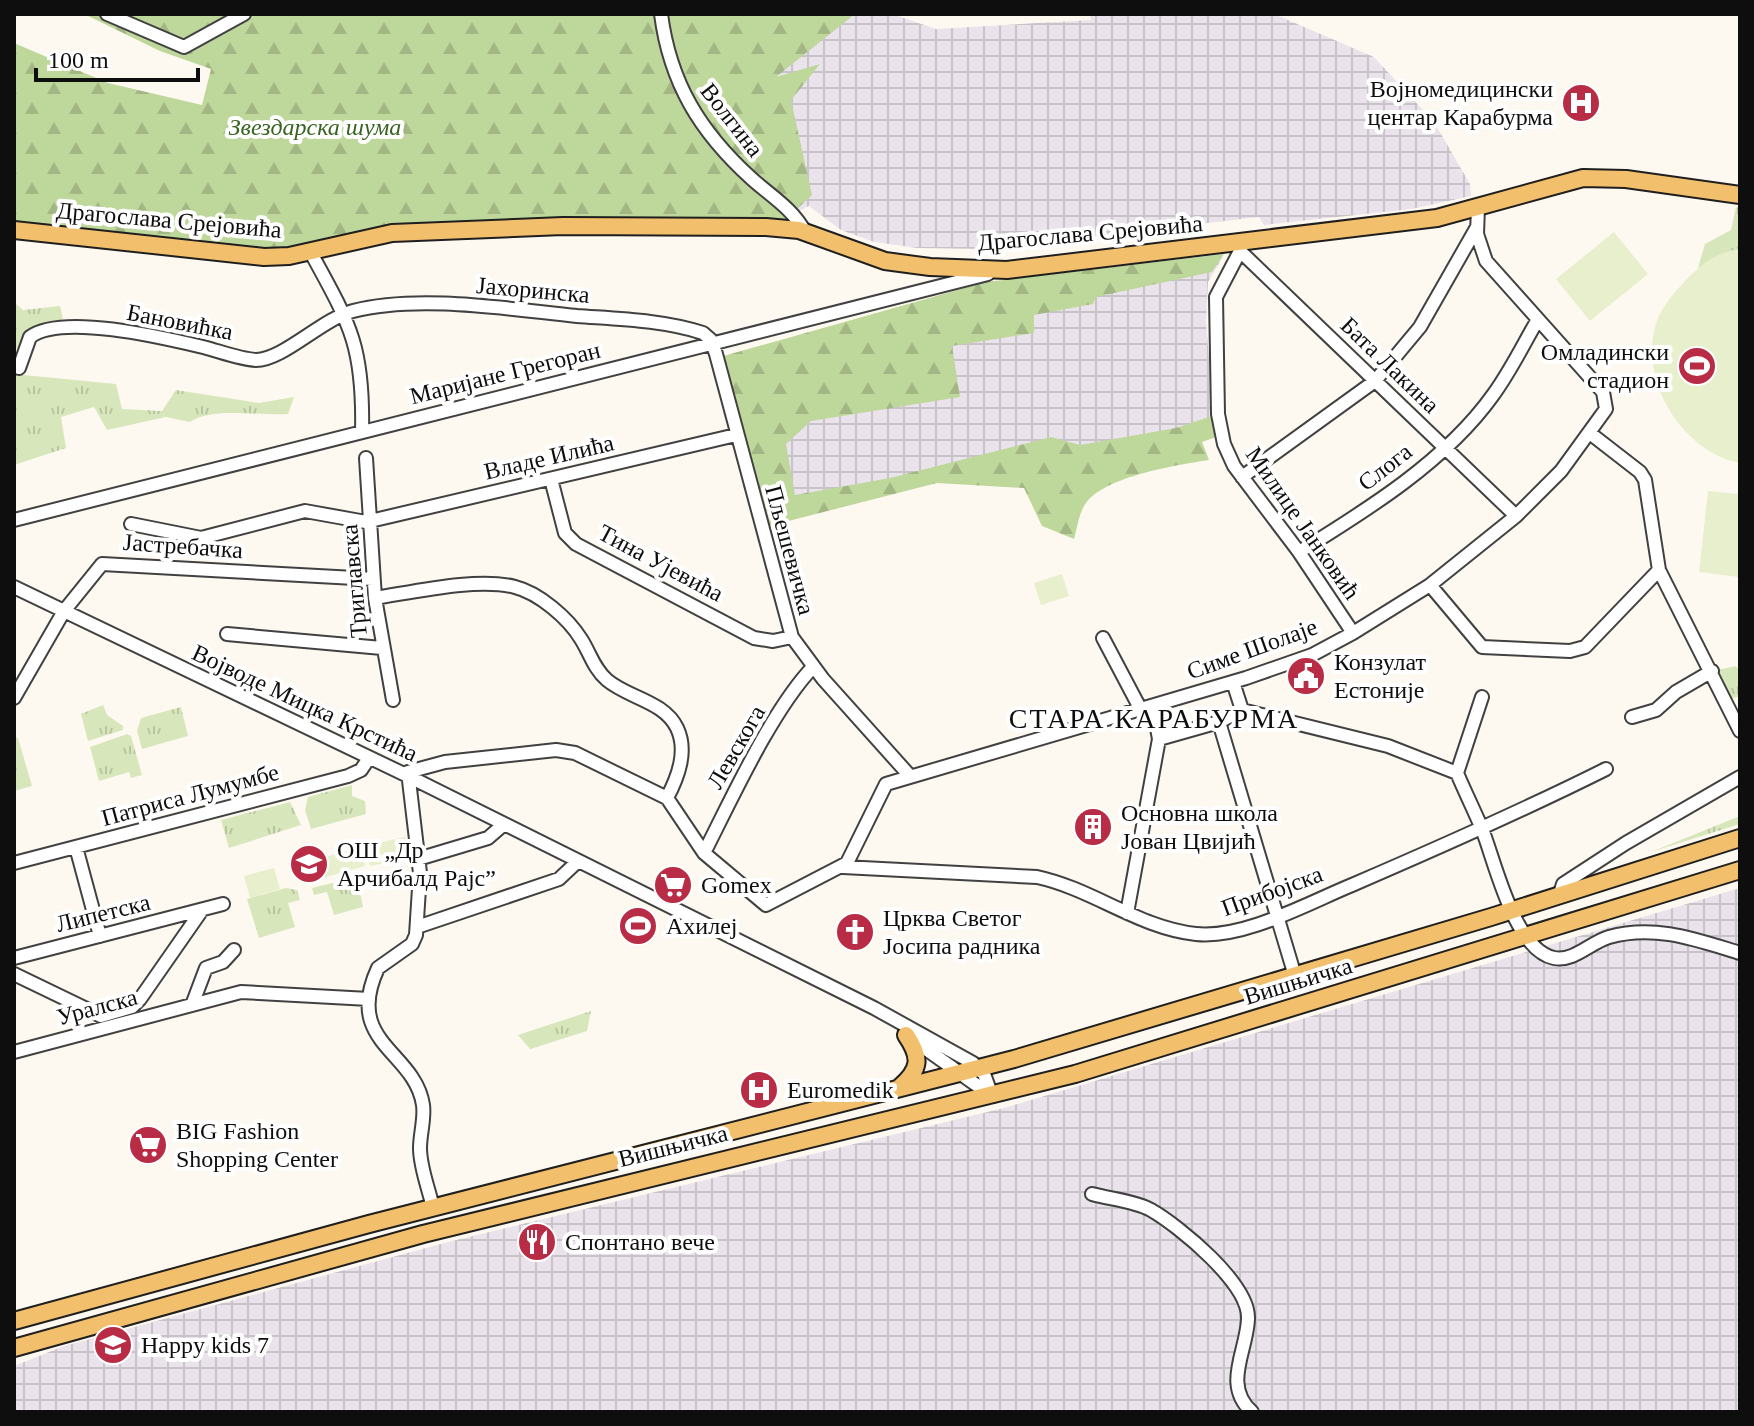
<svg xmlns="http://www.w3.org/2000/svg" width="1754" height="1426" font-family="Georgia,serif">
<defs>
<pattern id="industrial-grid" width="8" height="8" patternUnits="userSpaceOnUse" patternTransform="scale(2)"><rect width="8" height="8" fill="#eae3ec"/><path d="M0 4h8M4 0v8" fill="none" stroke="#c8c2c9"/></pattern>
<pattern id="grass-tufts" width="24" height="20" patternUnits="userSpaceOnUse" patternTransform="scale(2)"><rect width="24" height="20" fill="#d8e7bb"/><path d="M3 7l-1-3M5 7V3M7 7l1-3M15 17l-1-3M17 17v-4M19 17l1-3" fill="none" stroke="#b8c5a0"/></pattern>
<pattern id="forest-firs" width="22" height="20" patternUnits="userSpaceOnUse" patternTransform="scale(2)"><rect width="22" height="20" fill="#bed79a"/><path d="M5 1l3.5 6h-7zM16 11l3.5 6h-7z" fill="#a2b784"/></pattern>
</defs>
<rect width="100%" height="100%" fill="#fef9f0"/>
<path fill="url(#industrial-grid)" d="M673 14H892L936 29 1091 20 1089 14H1274L1374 57 1434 122 1470 184 1471 196 1412 209 1264 225 1259 217 989 249 917 248 874 242 841 230 809 206 797 212Z
M1223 257 1208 282 1206 322 1215 433 1053 448 788 508 764 351Z
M1740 888V1412H14V1366L64 1346 448 1242 1004 1108Z"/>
<path fill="url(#grass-tufts)" d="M1736 207 1740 208V249L1698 268 1705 244 1731 230Z
M14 302 23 310 60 306 63 319 31 330 14 352Z
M14 374 116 384 122 409 162 411 176 390 259 403 294 397 288 414C259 416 212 407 190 422L166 417 107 430 94 407 61 417 66 448 14 465Z
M1736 666 1740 672V696L1727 700 1712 671Z
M103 705 107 715 123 726V730L88 741 81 714Z
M181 707 188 736 142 749 137 731 141 718Z
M127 734 131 736 142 775 131 778 129 772 99 781 90 747Z
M14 736 18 738 32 786 14 791Z
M352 785V796L365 801 366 814 311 829 305 810 308 797Z
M290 802 301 825 229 848 221 820Z
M1740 816V824L1651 852Z
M357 877 363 907 334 915 327 892 314 895 312 888Z
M286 888 297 890 300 900 288 903 295 927 259 938 247 899Z
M591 1011 587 1031 530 1049 518 1035Z"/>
<path fill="url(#forest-firs)" d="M84 14H855L776 77 820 64 791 100 812 195 780 225 551 224 260 251 14 226V43L108 83 202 105 211 69 160 51Z
M1224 254 1212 272 1096 297 1093 304 1034 315V333L952 346 960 397 811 421 786 444 795 495 890 478 1051 437 1080 445 1176 428 1218 414 1222 435 1202 442 1209 460C1177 465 1106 476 1086 503 1079 512 1077 529 1074 539L1042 526 1024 488 937 483 765 527 720 357 986 282Z"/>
<path fill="#e8efcc" d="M1614 232 1648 274 1590 321 1556 279Z
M1740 249V463C1681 452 1635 375 1658 318 1665 303 1676 290 1687 279 1702 263 1718 252 1740 249Z
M1708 491 1740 494 1739 577 1699 572Z
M1062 574 1069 596 1041 605 1034 583Z
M405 837 410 858 370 866 365 846Z
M360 848 365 866 323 878 318 859Z
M274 868 280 889 250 898 244 876Z"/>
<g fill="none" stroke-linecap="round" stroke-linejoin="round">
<g stroke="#414141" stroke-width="16">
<path id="minor" d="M107 14 184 47 244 14
M661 14C670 83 700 132 752 179 771 196 793 209 805 232
M1240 244V251L1516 516
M310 251C350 324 364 346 362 432
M1240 251 1216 297 1218 414 1224 444 1234 466 1299 552 1353 633
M19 368 30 337C62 313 165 338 203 347 219 351 239 359 256 360 283 360 322 319 353 311 419 294 508 309 577 316 618 319 663 320 703 333L711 340 716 354 792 637 823 679 910 776
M1591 434 1640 472 1645 480 1659 570 1740 731
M366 458 375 598 393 700
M1242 477 1375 381 1420 327 1477 227
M551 479 565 533 576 544 754 638 773 641 792 637
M14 520 988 274
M131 524 201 538 305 511 366 522 736 435
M1299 552C1367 510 1446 461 1493 395 1510 372 1523 345 1537 321
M1430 585 1482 647 1570 651 1585 647 1659 570
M14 587 406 775 874 1008 973 1063 984 1074 992 1096
M375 598C414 592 478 577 515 587 539 593 568 618 581 639 590 653 594 669 607 680 628 698 664 701 677 728 688 751 678 777 667 798
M227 634 382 648
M1103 638 1141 710
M1233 682 1242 710 1388 746 1457 773C1465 792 1474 810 1482 829 1495 861 1514 950 1554 958 1574 962 1591 942 1609 937 1655 924 1697 940 1740 953
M14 698 64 611 102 564 373 579
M1632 717 1656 710 1676 692 1712 671
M1219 722 1295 976
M1159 739 1219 722 1242 710
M1457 773 1482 697
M76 847 100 936
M704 853C732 798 772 710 813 667
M418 859 488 838 503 825
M14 863 348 776 361 770 369 758
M843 867 1037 877C1093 889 1139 928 1196 934 1244 939 1308 903 1352 885 1438 848 1522 811 1606 769
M1559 897 1563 884 1626 843 1740 777
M1127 913 1159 739 1153 707
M417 927 559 879 576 863
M14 958 223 904
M14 974 101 1016 132 1007 140 999 202 910
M192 1005 206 968 223 962 234 950
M909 1037 992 1096
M14 1052 241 992 369 999
M1092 1194C1110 1199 1135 1201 1151 1210 1179 1226 1250 1284 1248 1319 1247 1351 1222 1385 1252 1412
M433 1208C429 1189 420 1168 420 1148 420 1134 425 1118 423 1105 415 1051 343 1043 378 968L412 944 416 935 420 873 408 772 445 762 556 750 575 753 667 798 704 853 766 905 847 863 886 784 1246 678 1312 655 1353 633 1430 585 1516 516 1561 471 1606 409 1603 392 1486 261 1477 234 1478 207"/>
</g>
<g stroke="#1f1f1f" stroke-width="20">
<path id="major" d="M14 230 264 257 289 256 392 233 563 226 766 227 799 230 885 261 930 267 1007 270 1437 218 1583 178 1626 179 1740 195
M900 1087C921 1069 921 1057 906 1035
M14 1321 369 1224 1014 1059 1491 917 1740 838
M14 1348 423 1234 1075 1074 1740 870"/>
</g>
<use href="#minor" stroke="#fff" stroke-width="12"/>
<use href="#major" stroke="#f2bf6c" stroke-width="16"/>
</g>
<defs>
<g id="hospital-disc" transform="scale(2)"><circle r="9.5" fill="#b82c46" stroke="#fff"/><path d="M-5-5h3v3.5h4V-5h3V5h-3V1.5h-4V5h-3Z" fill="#fff"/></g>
<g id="stadium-disc" transform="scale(2)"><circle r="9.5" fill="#b82c46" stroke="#fff"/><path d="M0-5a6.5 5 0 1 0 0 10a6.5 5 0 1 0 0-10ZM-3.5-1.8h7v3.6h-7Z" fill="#fff"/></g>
<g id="civic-disc" transform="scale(2)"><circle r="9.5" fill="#b82c46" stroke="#fff"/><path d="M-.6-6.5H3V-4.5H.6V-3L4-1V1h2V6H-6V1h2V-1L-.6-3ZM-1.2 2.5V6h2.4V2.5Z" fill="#fff"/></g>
<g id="building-disc" transform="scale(2)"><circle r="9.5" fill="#b82c46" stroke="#fff"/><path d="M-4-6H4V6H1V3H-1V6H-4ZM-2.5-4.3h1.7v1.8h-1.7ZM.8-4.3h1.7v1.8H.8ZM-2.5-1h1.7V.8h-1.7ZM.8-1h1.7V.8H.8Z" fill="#fff"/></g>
<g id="school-disc" transform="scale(2)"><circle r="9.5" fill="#b82c46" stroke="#fff"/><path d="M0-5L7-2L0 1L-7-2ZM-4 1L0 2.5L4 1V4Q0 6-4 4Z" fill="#fff"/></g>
<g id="supermarket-disc" transform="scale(2)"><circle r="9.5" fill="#b82c46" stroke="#fff"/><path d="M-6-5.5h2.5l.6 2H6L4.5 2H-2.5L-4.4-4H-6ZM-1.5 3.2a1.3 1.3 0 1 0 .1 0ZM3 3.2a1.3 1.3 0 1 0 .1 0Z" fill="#fff"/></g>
<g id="church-disc" transform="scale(2)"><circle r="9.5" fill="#b82c46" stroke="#fff"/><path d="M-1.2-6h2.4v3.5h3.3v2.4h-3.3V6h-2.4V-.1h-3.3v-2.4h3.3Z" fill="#fff"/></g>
<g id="restaurant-disc" transform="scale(2)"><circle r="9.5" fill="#b82c46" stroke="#fff"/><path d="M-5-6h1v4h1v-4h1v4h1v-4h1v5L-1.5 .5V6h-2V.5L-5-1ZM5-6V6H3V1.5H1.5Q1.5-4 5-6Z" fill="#fff"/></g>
</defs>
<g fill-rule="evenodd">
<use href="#hospital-disc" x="1581" y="103"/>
<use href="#stadium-disc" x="1697" y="366"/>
<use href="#civic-disc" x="1306" y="676"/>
<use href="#building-disc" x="1093" y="827"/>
<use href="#school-disc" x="309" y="864"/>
<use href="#supermarket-disc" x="673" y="885"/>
<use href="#stadium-disc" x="638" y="926"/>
<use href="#church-disc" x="855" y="932"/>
<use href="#hospital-disc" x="759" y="1090"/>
<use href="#supermarket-disc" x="148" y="1145"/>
<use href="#restaurant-disc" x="537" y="1242"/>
<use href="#school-disc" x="113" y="1345"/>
</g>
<g text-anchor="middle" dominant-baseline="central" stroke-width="8" stroke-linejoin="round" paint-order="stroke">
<g font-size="24" fill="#0e0e0e" stroke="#fff" text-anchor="start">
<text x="1553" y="89" text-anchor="end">Војномедицински<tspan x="1553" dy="28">центар Карабурма</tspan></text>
<text x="1669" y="352" text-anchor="end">Омладински<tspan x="1669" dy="28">стадион</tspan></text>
<text x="1334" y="662">Конзулат<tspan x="1334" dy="28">Естоније</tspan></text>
<text x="1121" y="813">Основна школа<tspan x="1121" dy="28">Јован Цвијић</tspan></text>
<text x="337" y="850">ОШ „Др<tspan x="337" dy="28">Арчибалд Рајс”</tspan></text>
<text x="701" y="885">Gomex</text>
<text x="883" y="918">Црква Светог<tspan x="883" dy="28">Јосипа радника</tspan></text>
<text x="666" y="926">Ахилеј</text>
<text x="787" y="1090">Euromedik</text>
<text x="176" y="1131">BIG Fashion<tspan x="176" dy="28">Shopping Center</tspan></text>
<text x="565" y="1242">Спонтано вече</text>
<text x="141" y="1345">Happy kids 7</text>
</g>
<g font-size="24" fill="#0e0e0e" stroke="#fff">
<text transform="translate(732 120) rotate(52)">Волгина</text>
<text transform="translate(169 220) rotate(5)">Драгослава Срејовића</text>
<text transform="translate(1090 233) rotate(-5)">Драгослава Срејовића</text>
<text transform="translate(533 290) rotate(5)">Јахоринска</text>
<text transform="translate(180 322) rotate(11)">Бановићка</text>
<text transform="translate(1390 365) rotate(44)">Бата Лакина</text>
<text transform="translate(505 373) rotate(-14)">Маријане Грегоран</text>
<text transform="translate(549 457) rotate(-13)">Владе Илића</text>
<text transform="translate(1385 467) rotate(-38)">Слога</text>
<text transform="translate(1303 523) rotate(55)">Милице Јанковић</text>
<text transform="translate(183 546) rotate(4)">Јастребачка</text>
<text transform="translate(790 550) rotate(75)">Пљешевичка</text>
<text transform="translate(661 563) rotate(28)">Тина Ујевића</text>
<text transform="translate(354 581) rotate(-95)">Триглавска</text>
<text transform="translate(1252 649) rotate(-20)">Симе Шолаје</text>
<text transform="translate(305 703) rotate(25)">Војводе Мицка Крстића</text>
<text transform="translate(736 747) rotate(-60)">Левскога</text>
<text transform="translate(190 795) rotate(-15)">Патриса Лумумбе</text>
<text transform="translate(1272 891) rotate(-20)">Прибојска</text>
<text transform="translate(103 913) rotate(-14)">Липетска</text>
<text transform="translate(1298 981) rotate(-17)">Вишњичка</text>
<text transform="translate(97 1007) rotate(-15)">Уралска</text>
<text transform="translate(673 1146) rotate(-14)">Вишњичка</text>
</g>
<g font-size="24" font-style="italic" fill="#386321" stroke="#fff">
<text x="315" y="127">Звездарска шума</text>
</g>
<g font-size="28" letter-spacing="2" fill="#0e0e0e" stroke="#fff">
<text x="1154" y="718">СТАРА КАРАБУРМА</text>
</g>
</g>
<rect width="1754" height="1426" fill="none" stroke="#0e0e0e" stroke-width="32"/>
<path d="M36 68v12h162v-12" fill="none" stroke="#0e0e0e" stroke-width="4"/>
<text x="48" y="68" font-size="24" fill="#0e0e0e" stroke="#ffffff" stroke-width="6" paint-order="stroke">100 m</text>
</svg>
